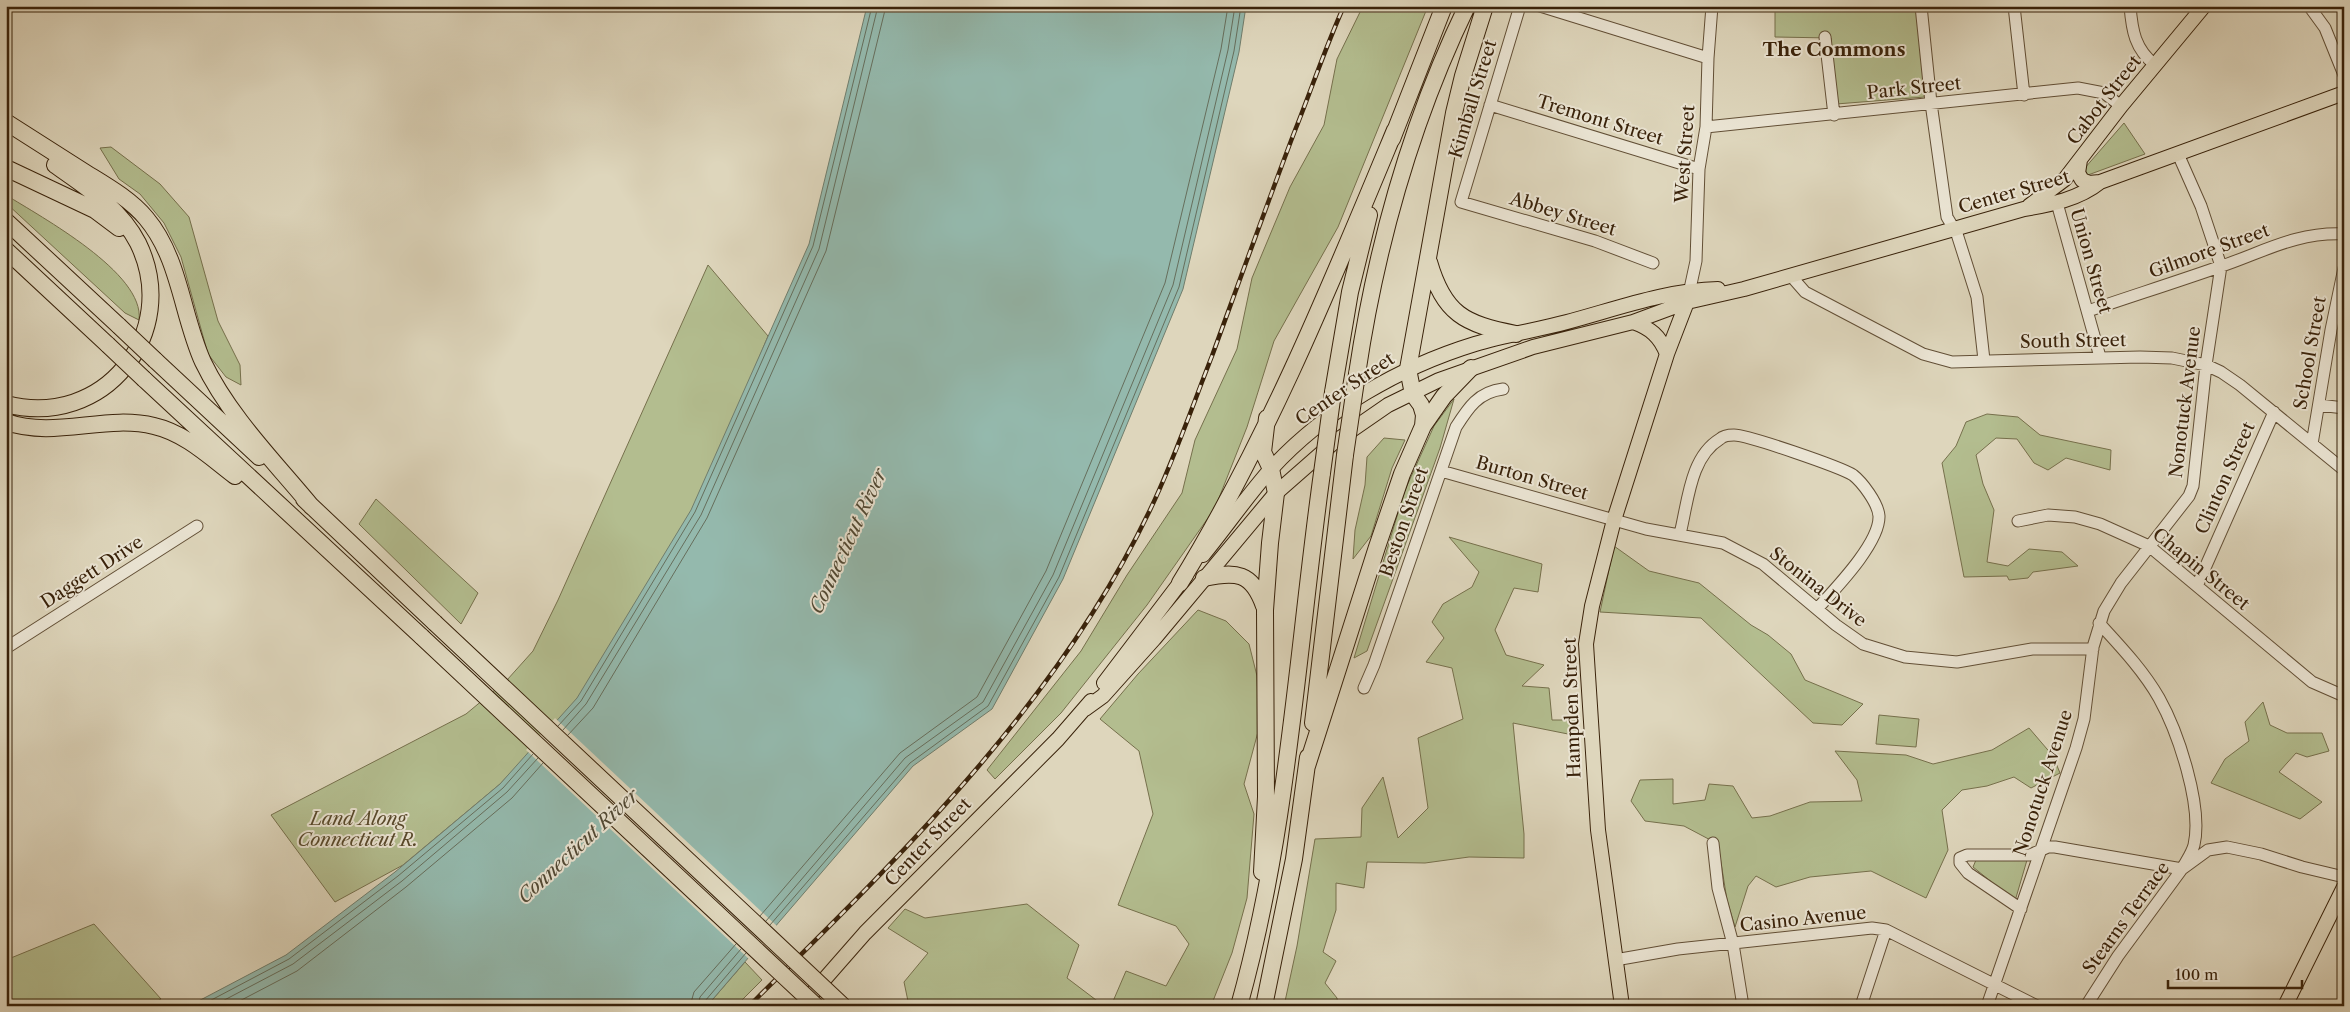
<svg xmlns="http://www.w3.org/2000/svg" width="2350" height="1012" font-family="'Libre Caslon Text',serif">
<rect width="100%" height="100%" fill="#ded6bc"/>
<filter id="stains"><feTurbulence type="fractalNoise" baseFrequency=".004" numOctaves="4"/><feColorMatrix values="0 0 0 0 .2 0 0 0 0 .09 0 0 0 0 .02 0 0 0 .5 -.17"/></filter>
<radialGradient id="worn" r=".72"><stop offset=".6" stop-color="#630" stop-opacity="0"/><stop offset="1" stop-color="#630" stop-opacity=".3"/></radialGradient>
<path fill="#b3bd8f" stroke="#76704c" d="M1363 6H1428L1338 227 1274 341 1247 427 1215 508 1147 605 1061 713 995 779 987 770 1081 651 1127 575 1182 493 1195 440 1237 349 1252 278 1290 187 1324 125 1337 59Z
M1775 6H1916L1925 97 1836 104 1831 38 1775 37Z
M2124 123 2145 154 2088 175 2084 169Z
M111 147 160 184 189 217 218 321 240 365 241 385 226 377 208 354 181 257 164 223 140 194 119 179 100 148Z
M6 195C41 217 145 273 139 320L125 313 6 203Z
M708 265 768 336 648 629 500 784 403 865 335 902 271 815 466 714 507 680 533 651 558 600Z
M1454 399 1440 448 1367 651 1354 658 1405 490 1434 426Z
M1987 414 2018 417 2040 435 2111 450 2110 470 2066 458 2048 470 2034 463 2017 439 1996 438 1976 455 1983 484 1994 510 1987 562 2008 566 2029 549 2062 552 2078 566 2033 572 2028 578 2009 580 2007 576 1964 577 1942 463 1956 446 1966 422Z
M1384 438 1405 440 1392 468 1371 536 1353 559 1355 530 1365 485 1367 457Z
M376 499 478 593 461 624 359 524Z
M1449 537 1542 564 1538 592 1514 588 1495 630 1506 655 1544 665 1522 686 1549 688 1552 720H1575L1578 736 1513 723 1524 834V858L1469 857 1425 863 1367 862 1364 888 1336 883V910L1323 952 1336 961 1325 983 1337 998 1338 1006H1284L1297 946 1315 839 1361 837 1362 808 1383 777 1398 838 1428 808 1418 738 1463 719 1452 668 1426 662 1444 638 1432 622 1443 604 1472 587 1479 572Z
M1614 546 1649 571 1699 583 1751 625 1768 635 1791 654 1805 680 1863 704 1842 725 1813 723 1701 618 1600 612Z
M1198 610 1226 621 1249 644 1257 676 1259 728 1244 784 1254 814 1247 898 1232 953 1211 1006H1111L1126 971 1166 986 1189 944 1176 926 1118 905 1153 814 1139 751 1100 719 1138 674Z
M2263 702 2270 725 2287 733H2322L2329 751 2307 757 2296 753 2279 772 2322 802 2300 819 2211 783 2225 759 2249 741 2245 722Z
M1879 715 1919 719 1916 747 1876 744Z
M2029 728 2053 756 2060 773 2031 788 2014 777 1987 786 1962 790 1942 810 1948 850 1926 898 1871 871 1810 877 1776 887 1756 876 1748 886 1735 927 1727 900 1718 844 1684 826 1645 821 1631 801 1640 780 1673 779V804L1705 800 1709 784 1733 786 1752 818 1770 816 1810 802 1862 801 1857 780 1835 751 1906 755 1933 764 1992 750Z
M1976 860H2027L2015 901 1973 867Z
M1027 904 1079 945 1067 978 1104 1006H909L904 982 928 953 888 928 905 909 925 918Z
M94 924 161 999 149 1006H6V960Z
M745 962 762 980 736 1006H707Z"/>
<path fill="#94b9ad" stroke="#707d6c" d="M867 6H1246L1239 52 1183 289 1063 579 992 709 913 766 707 1006H189L286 955 395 872 500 784 577 698 691 510 809 244Z"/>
<path fill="#ded6bc" d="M555 718 778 927 750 960 526 750Z"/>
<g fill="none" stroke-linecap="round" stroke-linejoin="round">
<path stroke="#666e5c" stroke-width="1" d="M558 726 581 701 695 512 813 246 872 6
M563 730 586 704 701 515 819 249 878 6
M568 735 593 708 707 518 826 251 886 6
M760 916 900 753 977 697 1046 571 1165 283 1221 49 1228 6
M766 921 905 758 983 702 1053 575 1173 285 1228 50 1235 6
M770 925 910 763 988 706 1059 577 1179 287 1234 51 1241 6
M200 1006 289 959 398 876 503 788 533 754
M213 1006 293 964 402 881 507 792 538 758
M230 1006 297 971 406 887 512 798 543 763
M690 1006 694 992 736 944
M698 1006 700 997 741 949
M704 1006 705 1001 746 953"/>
<g stroke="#624f36" stroke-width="13">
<path id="minor" d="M1520 6 1461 202 1595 241 1653 263
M1540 6 1708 58
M1921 6 1931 103 1947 217 1957 234 1977 297 1984 360
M2014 6 2024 95
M2130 6C2132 31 2135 49 2155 65
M2309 6 2325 28 2344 75
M1825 37 1834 115
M1490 105 1699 169
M1706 127 2078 88 2104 93 2121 106
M2057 203 2100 357
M1791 276 1805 292 1923 354 1952 362 2140 357 2172 358 2206 365 2221 372 2240 385 2344 470
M1688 298 1696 261 1699 169 1706 127 1708 58 1712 6
M2088 311C2132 296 2176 282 2219 267 2264 252 2295 232 2344 234
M2319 405 2344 408
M2312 444 2331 330 2344 268
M1441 471 1646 529 1723 543 1763 564 1836 625 1863 644 1905 657 1957 662 2032 649H2093
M2018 521 2048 515 2075 517 2100 524 2149 546 2312 682 2344 696
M1680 534C1688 502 1690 457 1720 439 1723 436 1730 435 1734 435 1748 435 1840 467 1853 475 1862 482 1878 503 1879 516 1880 543 1835 589 1817 609
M2197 586 2274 412
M6 648 197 526
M1364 688 1374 665 1456 427C1468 408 1478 392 1503 389
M1713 843 1718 888 1733 944 1743 1006
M2021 909 1968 873 1960 863V858L1967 855H2030L2048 847H2055L2182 869C2186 861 2192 853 2194 845 2203 806 2178 732 2159 698 2143 670 2120 646 2099 623
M1615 960 1678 949 1872 928 1886 930 2037 1006
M1861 1006 1886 930
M1987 1006 2076 748 2084 719 2093 647 2104 611 2121 583 2189 496 2193 486 2206 365 2221 266 2201 206 2178 154
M2086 1006 2118 956 2182 869 2208 850 2227 847 2261 854 2302 867 2344 877"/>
</g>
<g stroke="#39220a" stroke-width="16">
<path id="major" d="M2080 160 2078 173 2082 180 2089 183 2100 182
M2029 206 2065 179 2121 106 2204 6
M1633 322C1650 328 1660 336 1667 354
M1203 555C1226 527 1247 496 1271 469 1325 410 1400 367 1475 344 1505 335 1537 330 1567 322 1616 309 1667 290 1718 289
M1104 683 1186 575
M1085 709 1103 696 1154 639 1276 493 1333 443 1388 405 1439 380 1533 347 1633 322 1687 302 1744 289 2024 209C2050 205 2079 199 2100 182L2344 93
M801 1006 865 933 1058 739 1091 701
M1622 1006 1598 830 1586 644 1592 606 1614 520 1667 354 1687 302
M2285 1006 2344 887"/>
</g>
<g stroke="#39220a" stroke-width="18">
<path id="highway" d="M6 122C33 139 59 156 86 173 107 186 130 199 146 218 180 258 182 316 203 362 229 416 274 461 312 507
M1392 139 1444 6
M6 168 95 210 119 228
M6 221 119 326
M6 250 108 345
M1429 262C1444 314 1464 324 1516 334
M155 360 259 457
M1357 374C1376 247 1411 122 1467 6
M144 379 422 637
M1333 392 1350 292 1369 215
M6 404C103 430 182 333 138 243 120 208 86 187 55 165
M6 422C56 439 105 414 154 426 185 433 210 457 235 476
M1423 426 1444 396 1471 368
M304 499 435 623
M1204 578C1236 571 1252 572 1264 606
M1180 583C1267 441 1331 284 1395 130
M1313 723 1345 455
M1307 766 1377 547 1402 474 1423 426 1424 415 1421 405 1413 394 1408 369 1454 113 1463 76 1485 6
M1262 872 1266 797 1265 610 1270 543 1276 493 1271 469 1263 452 1267 418
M1239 1006C1288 832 1297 652 1322 473
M1264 1006 1294 859 1308 757"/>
</g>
<use href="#minor" stroke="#eae4d3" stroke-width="11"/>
<use href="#major" stroke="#ded6bc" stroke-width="14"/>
<use href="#highway" stroke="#ded6bc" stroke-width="16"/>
<g stroke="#39220a" stroke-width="4.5">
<path id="rail" d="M749 1006C901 856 1057 704 1150 510 1174 460 1192 407 1212 356 1239 282 1266 207 1294 133 1311 91 1325 48 1344 6"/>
</g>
<use href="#rail" stroke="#eae4d3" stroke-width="2.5" stroke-dasharray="8" stroke-linecap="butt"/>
<g stroke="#39220a" stroke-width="18" stroke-linecap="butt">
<path id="highway-bridge" d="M119 326 155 360
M108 345 144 379
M1345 455 1357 374
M1322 473 1333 392
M435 623 843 1006
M422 637 816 1006"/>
</g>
<use href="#highway-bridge" stroke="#ded6bc" stroke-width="16"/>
</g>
<g text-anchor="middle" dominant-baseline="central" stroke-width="4" stroke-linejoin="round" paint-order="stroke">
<g font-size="18" fill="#39220a" stroke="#eae4d3">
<text transform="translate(1914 88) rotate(-6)">Park Street</text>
<text transform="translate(1473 99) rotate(-73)">Kimball Street</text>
<text transform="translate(2104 100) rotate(-52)">Cabot Street</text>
<text transform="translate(1600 120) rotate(17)">Tremont Street</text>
<text transform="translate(1685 154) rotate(-86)">West Street</text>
<text transform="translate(2014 192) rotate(-16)">Center Street</text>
<text transform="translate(1563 214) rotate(17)">Abbey Street</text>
<text transform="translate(2209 251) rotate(-20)">Gilmore Street</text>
<text transform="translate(2091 261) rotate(74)">Union Street</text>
<text transform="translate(2073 341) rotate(-1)">South Street</text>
<text transform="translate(2310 353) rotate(-80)">School Street</text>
<text transform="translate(1345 389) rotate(-34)">Center Street</text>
<text transform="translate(2185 402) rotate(-83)">Nonotuck Avenue</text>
<text transform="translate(1532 478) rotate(16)">Burton Street</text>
<text transform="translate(2225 478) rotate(-66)">Clinton Street</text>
<text transform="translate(1404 522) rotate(-71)">Beston Street</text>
<text transform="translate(2201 569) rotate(39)">Chapin Street</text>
<text transform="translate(92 572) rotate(-33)">Daggett Drive</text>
<text transform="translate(1818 587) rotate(38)">Stonina Drive</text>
<text transform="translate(1572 708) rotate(-92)">Hampden Street</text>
<text transform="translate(2043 783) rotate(-72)">Nonotuck Avenue</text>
<text transform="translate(928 842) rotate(-46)">Center Street</text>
<text transform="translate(2126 918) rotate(-54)">Stearns Terrace</text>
<text transform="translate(1803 919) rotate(-6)">Casino Avenue</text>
</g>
<g font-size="18" font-style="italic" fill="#58492b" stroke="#eae4d3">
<text x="358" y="819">Land Along<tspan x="358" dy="21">Connecticut R.</tspan></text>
</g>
<g font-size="19" font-weight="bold" fill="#39220a" stroke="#eae4d3">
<text x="1834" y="49">The Commons</text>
</g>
<g font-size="19" font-style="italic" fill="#504833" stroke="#eae4d3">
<text transform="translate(848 541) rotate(-65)">Connecticut River</text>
<text transform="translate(578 846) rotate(-43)">Connecticut River</text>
</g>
</g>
<rect width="2350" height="1012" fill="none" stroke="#ded6bc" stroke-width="25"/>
<rect x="8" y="8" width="2335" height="997" fill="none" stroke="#39220a" stroke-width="2.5"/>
<rect x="12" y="12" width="2325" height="987" fill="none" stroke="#39220a"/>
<path d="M2168 980v8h134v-8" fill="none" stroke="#39220a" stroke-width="2.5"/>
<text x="2175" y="980" font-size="15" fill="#39220a" stroke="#eae4d3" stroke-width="4" paint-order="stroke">100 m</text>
<rect width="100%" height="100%" filter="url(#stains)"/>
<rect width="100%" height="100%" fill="url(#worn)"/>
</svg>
